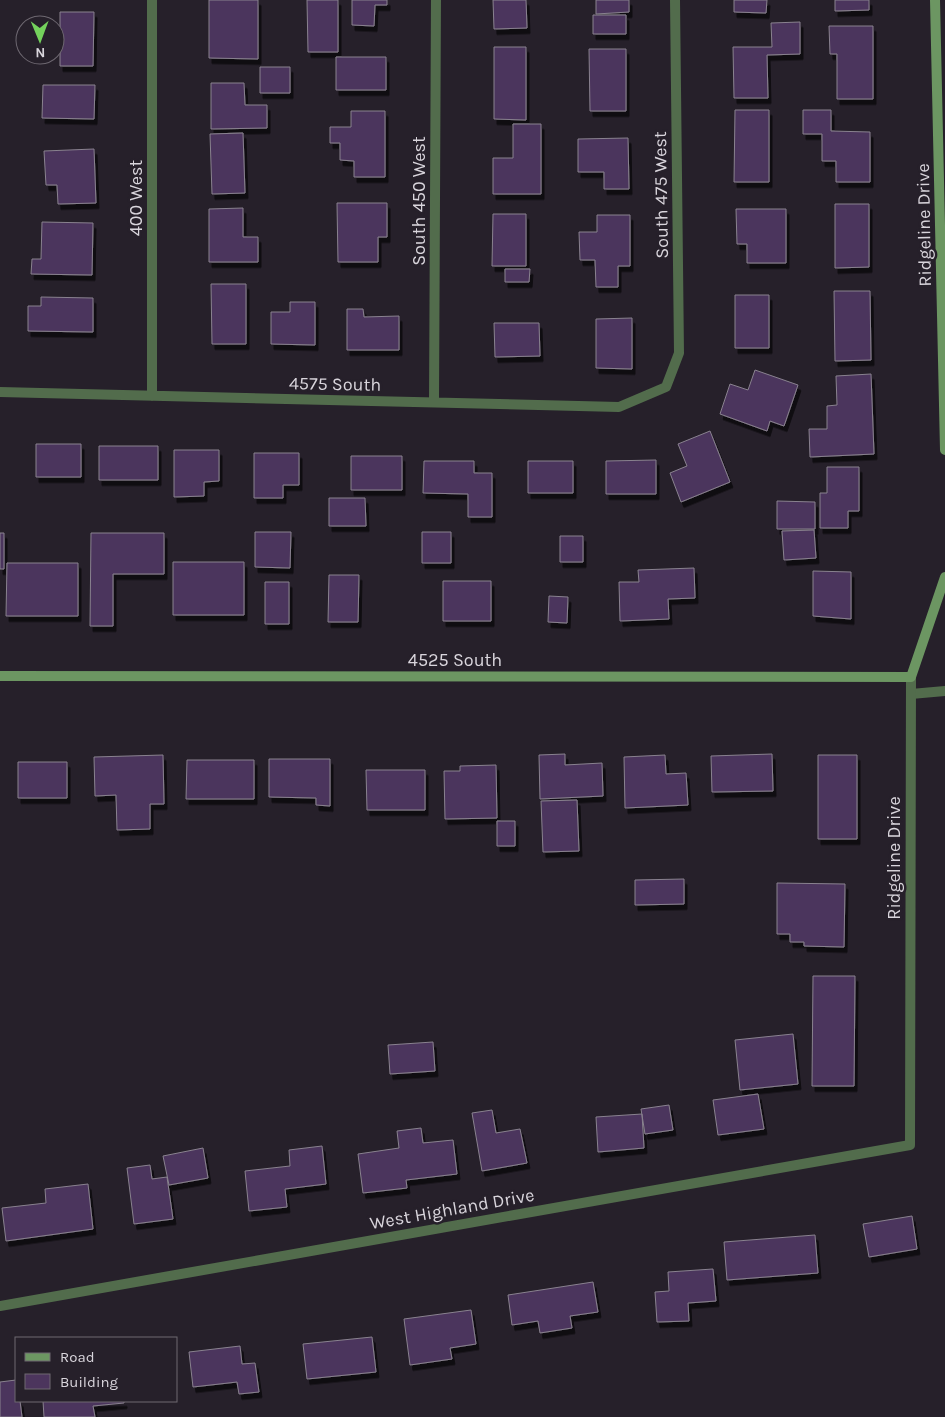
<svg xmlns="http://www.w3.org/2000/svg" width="945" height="1417" font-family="Karla,sans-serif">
<defs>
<filter id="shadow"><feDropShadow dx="3" dy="5.5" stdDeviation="0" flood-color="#0009"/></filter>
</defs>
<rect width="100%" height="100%" fill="#26202a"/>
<path fill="#4c355d" stroke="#89828f" filter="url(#shadow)" d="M209 0H258V59L209 58Z
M307 0H338V52H308Z
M352 0H387V5H375L374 26 352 25Z
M493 0H526L527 28 494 29Z
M596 0H629V12L596 14Z
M734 0H767L766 13 734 12Z
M835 0H869V10L835 11Z
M60 12H94L93 66H60Z
M593 15H626V34H593Z
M800 22V54L767 55 768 98H734L733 47H772L771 23Z
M829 26H873V99H837V54H830Z
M494 47H526V120L494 119Z
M589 49H626V111H590Z
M336 57H386V90H336Z
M260 67H290V93H260Z
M211 83H244L245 105H267V128L211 129Z
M43 85H95L94 119 42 118Z
M735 110H769V182H734Z
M803 110H831V131L870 132V182H836V161H822V134H803Z
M351 111H385V177H354V161L340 160V143H330V127H351Z
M513 124H541V194H493V158H513Z
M243 133 245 193 212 194 210 134Z
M628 138 629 189H604V172H578V139Z
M94 149 96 203 58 204 57 185H46L44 151Z
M337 203H387V237H378V262H338Z
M835 204H869V267L835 268Z
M243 208V237H258V262H209V209Z
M736 209H786V263H747V244H737Z
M493 214H526V266H492Z
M597 215H630V266H618V287H596L595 260H580L579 232H597Z
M42 222 93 223 92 275 31 274 32 259H41Z
M505 269H530L529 282H505Z
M211 284H246V344H212Z
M834 291H870L871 360 835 361Z
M735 295H769V348H735Z
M41 297 93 298V332L28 331V306H41Z
M290 302H315V345L271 344V312H290Z
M347 309H363L364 317 399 316V350H347Z
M632 318V369L596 368V319Z
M494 323H539L540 356 495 357Z
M755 370 798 385 784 426 770 421 767 431 720 414 730 384 748 390Z
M871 374 874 454 810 457 809 429H827V406L837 405 836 376Z
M710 431 730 482 681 502 670 473 687 466 678 444Z
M36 444H81V477H36Z
M99 446H158V480H99Z
M174 450H219V481L204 482V496L174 497Z
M254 453H299V485H283V498H254Z
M351 456H402V490H351Z
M656 460V494H606V461Z
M424 461H474V473H492V517H468V494L423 493Z
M528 461H573V493H528Z
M827 467H859V511H848V528H820V493H827Z
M329 498H365L366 526H329Z
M777 501 815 502V529H777Z
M814 530 816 558 784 560 782 531Z
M255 532H291L290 568 255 567Z
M422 532H451V563H422Z
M0 533H4V569H0Z
M91 533H164V574H113V626H90Z
M560 536H583V562H560Z
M173 562H244V615H173Z
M7 563H78V616H6Z
M694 568 695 598 668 599 669 619 620 621 619 582H639L638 570Z
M813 571 851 572V619L813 616Z
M329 575H359L358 622H328Z
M443 581H491V621H443Z
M265 582H289V624H265Z
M549 596 568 597 567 623 548 622Z
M565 754V765L602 763 603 796 540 799 539 755Z
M772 754 773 791 712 792 711 756Z
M163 755 164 804H150V829L117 830 116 795 95 796 94 757Z
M665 755 666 774 686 773 688 805 625 808 624 757Z
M818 755H857V839H818Z
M269 759H330V806L316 805V798L269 797Z
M187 760H254V799H186Z
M18 762H67V798H18Z
M496 765 497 818 445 819 444 771H460V766Z
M366 770H425V810H367Z
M577 800 579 851 543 852 541 801Z
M497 821H515V846H497Z
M684 879V904L635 905V880Z
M777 883 845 884 844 947 804 946V942H790V934H777Z
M813 976H855L854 1086H812Z
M793 1034 798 1084 740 1090 735 1040Z
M433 1042 435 1071 390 1074 388 1045Z
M758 1094 764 1129 718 1135 713 1100Z
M669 1105 673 1130 645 1134 641 1109Z
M492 1110 496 1133 520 1129 527 1163 482 1171 472 1113Z
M642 1114 644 1148 598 1152 596 1117Z
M421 1128 423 1143 453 1140 457 1174 406 1180 407 1188 363 1193 358 1154 399 1148 397 1131Z
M322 1146 326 1184 285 1189 287 1207 249 1211 245 1171 290 1166 289 1150Z
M203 1148 208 1178 169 1185 163 1156Z
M150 1165 152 1179 167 1177 173 1219 134 1224 127 1168Z
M88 1184 93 1229 6 1241 2 1208 46 1203 45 1189Z
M912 1216 917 1249 869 1257 863 1224Z
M815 1235 818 1273 727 1280 724 1242Z
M713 1269 716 1301 688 1303 689 1321 657 1322 655 1292 669 1291 668 1272Z
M593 1282 598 1312 570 1316 572 1328 540 1333 538 1321 512 1325 508 1295Z
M471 1310 476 1344 450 1348 452 1359 410 1365 404 1319Z
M372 1337 376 1372 307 1379 303 1344Z
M240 1346 242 1364 255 1363 259 1392 239 1394 237 1382 193 1387 189 1352Z
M16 1380V1401H20L22 1417H0V1382Z
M43 1401H124V1403L93 1406 95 1417H44Z"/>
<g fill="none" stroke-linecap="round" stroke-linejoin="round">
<path stroke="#526c4c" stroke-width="10" d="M911 694 945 691"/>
<path stroke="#526c4c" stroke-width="10" d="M152 0V396
M0 392 619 407 666 387 679 353 675 0
M434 402 436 0
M0 1306 910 1145 911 677"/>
<path stroke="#6c9662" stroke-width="10" d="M935 0 945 450
M0 676 911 677 945 577"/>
</g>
<g text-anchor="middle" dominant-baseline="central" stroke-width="5" stroke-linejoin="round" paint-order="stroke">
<g font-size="18" fill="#d9d5dc" stroke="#26202a">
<text transform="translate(661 195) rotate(-91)">South 475 West</text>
<text transform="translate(136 198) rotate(-90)">400 West</text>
<text transform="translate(419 201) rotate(-90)">South 450 West</text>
<text transform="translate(924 225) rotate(-91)">Ridgeline Drive</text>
<text transform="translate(335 384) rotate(1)">4575 South</text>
<text x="455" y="660">4525 South</text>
<text transform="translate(894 858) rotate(-90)">Ridgeline Drive</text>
<text transform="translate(452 1209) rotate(-10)">West Highland Drive</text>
</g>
</g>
<rect x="15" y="1337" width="162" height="65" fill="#26202a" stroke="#6e6871"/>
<rect x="25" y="1353" width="25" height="8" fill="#6c9662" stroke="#6e6871"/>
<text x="60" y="1362" font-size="15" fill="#d9d5dc">Road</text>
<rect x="25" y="1374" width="25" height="15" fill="#4c355d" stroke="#6e6871"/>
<text x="60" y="1387" font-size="15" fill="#d9d5dc">Building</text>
<g transform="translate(40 40) rotate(179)"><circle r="24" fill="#26202a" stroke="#6e6871"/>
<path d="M0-4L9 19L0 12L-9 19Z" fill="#74d25c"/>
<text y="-8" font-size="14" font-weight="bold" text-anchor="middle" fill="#d9d5dc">N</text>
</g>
</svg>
